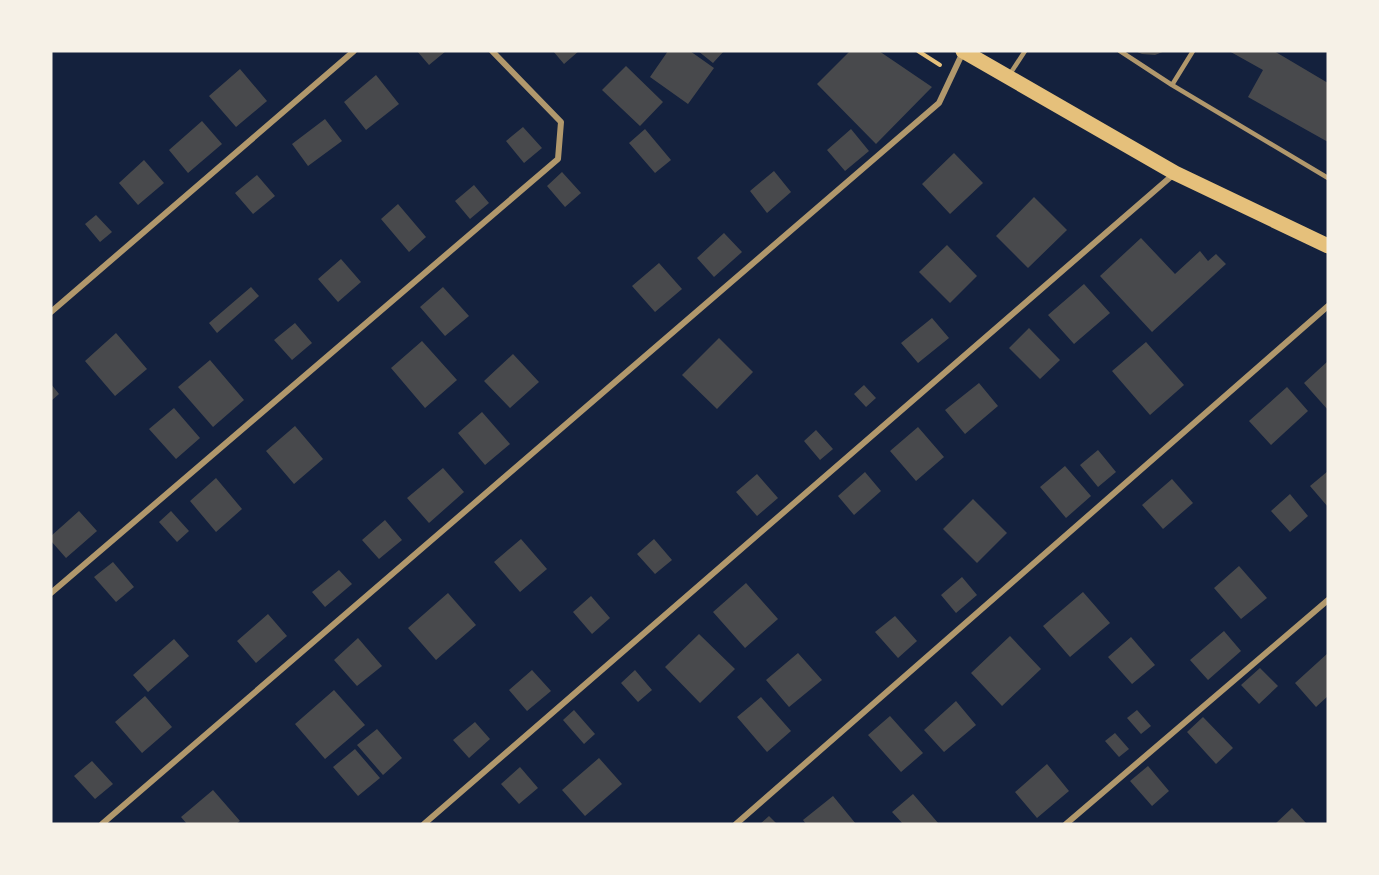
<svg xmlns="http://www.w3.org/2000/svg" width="1379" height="875" font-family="Helvetica,sans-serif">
<rect width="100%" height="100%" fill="#14213d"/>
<path fill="#48494c" d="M417 51H446L429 65Z
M553 51H579L564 64Z
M668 51H690L714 68 688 104 650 77Z
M698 51H724L713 63Z
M850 51H879L932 87 876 144 817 84Z
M1135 51H1165L1155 55 1142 54Z
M1229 51H1274L1328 83V142L1248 97 1263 70Z
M626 66 663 102 640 126 602 90Z
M240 69 267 101 236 127 209 96Z
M376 75 399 104 366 130 344 102Z
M325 119 342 141 308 166 292 144Z
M202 121 222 144 188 173 169 150Z
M523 127 542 148 524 163 506 141Z
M645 129 671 160 655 173 629 143Z
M851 129 869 151 845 171 827 150Z
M954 153 983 183 950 214 922 184Z
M144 160 164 183 138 205 119 183Z
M774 171 791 192 767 213 750 191Z
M562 172 581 193 565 207 547 186Z
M257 175 275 196 253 214 235 193Z
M474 185 489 203 470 219 455 201Z
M1034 197 1067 230 1028 268 996 236Z
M398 204 426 237 409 252 381 219Z
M96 215 112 232 100 242 85 224Z
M724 233 742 252 714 277 697 258Z
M1141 238 1175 274 1200 251 1208 261 1216 254 1226 264 1152 332 1100 276Z
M947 245 977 276 950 303 919 272Z
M341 259 361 282 338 302 318 279Z
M659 263 682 289 655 312 632 286Z
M1084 284 1110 313 1074 344 1048 315Z
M251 287 259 296 217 333 209 323Z
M443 287 469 316 445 336 420 307Z
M932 318 949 338 918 363 901 343Z
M295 323 312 343 292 360 274 340Z
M1029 328 1060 360 1040 379 1009 348Z
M116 333 147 369 115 396 85 361Z
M719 338 753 372 717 409 682 375Z
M422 341 457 380 425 408 391 368Z
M1146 342 1184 385 1150 415 1112 371Z
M513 354 539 382 510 408 484 381Z
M210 360 244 400 213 427 178 387Z
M1328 361V410L1304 383Z
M979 383 998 406 965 434 945 410Z
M51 384 59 394 51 401Z
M864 385 876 398 866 407 854 394Z
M1287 387 1308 411 1271 445 1249 421Z
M174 408 200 438 176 459 149 429Z
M482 412 510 444 485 465 458 433Z
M295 426 323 459 294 484 266 451Z
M918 427 944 457 916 481 890 451Z
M816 430 833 449 820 460 804 441Z
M1098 450 1116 472 1098 487 1080 465Z
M1065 466 1091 496 1066 518 1040 487Z
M443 468 464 492 429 523 407 498Z
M1328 471V507L1310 486Z
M865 472 881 491 854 515 838 496Z
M757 474 778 498 757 516 736 492Z
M216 478 242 509 216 532 190 501Z
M1172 479 1193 503 1163 529 1142 505Z
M1290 494 1308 516 1290 532 1271 511Z
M973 499 1007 533 977 563 943 529Z
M79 511 97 531 66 558 51 541V536Z
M171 511 189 531 177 542 159 522Z
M385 520 402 540 379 559 362 540Z
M521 539 547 569 520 592 494 562Z
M654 539 672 560 655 574 637 554Z
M113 562 134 587 116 602 94 577Z
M1239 566 1267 598 1241 619 1214 588Z
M339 570 352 584 325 607 312 592Z
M962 577 977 595 956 613 941 595Z
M746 583 778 619 745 648 713 612Z
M1083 592 1110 623 1070 657 1043 626Z
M448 593 476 625 436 660 408 628Z
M591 596 610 618 592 634 573 612Z
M268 614 287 636 256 663 237 641Z
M895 616 917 641 898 658 875 632Z
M1224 631 1241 651 1208 680 1190 660Z
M699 634 735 669 700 703 665 667Z
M1010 636 1041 669 1002 706 971 673Z
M1131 637 1155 665 1132 684 1108 657Z
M358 638 382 666 357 686 334 660Z
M174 639 189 656 148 692 133 675Z
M798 653 822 680 789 707 766 680Z
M1328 653V696L1316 707 1295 683Z
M1260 668 1278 686 1259 704 1241 685Z
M532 670 551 691 527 711 509 690Z
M635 670 652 690 638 702 621 683Z
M334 690 365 725 325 759 295 724Z
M145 696 172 727 142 753 115 722Z
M761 697 791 731 767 752 737 717Z
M956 701 976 725 944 752 924 730Z
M574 710 595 734 584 744 563 720Z
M1137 710 1151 726 1141 734 1127 718Z
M890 716 923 753 901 772 868 735Z
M1203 717 1233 748 1216 764 1187 732Z
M475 722 490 739 469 758 453 740Z
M377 729 402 758 383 775 357 745Z
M1115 733 1129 749 1119 757 1105 741Z
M355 749 380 778 358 796 333 767Z
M599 758 622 784 585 816 562 790Z
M92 761 113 784 95 799 74 776Z
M1047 764 1069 791 1037 818 1015 792Z
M1148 766 1169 791 1152 806 1130 781Z
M520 767 538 788 519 804 501 784Z
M213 790 240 821 236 824H187L181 817Z
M913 794 939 824H903L892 812Z
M833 796 856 824H806L803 820Z
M1292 808 1307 824H1275Z
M769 816 777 824H760Z"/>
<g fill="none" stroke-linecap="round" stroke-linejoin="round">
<path stroke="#e5c07b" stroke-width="4" d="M918 51 940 65"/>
<path stroke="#b1986c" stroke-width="4.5" d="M1120 51 1172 85 1328 178
M1010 74 1025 51
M1172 85 1193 51"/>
<path stroke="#b1986c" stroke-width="6" d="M51 312 354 51
M51 593 558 159 561 122 492 51
M102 824 939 103 963 52
M424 824 1174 174
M736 824 1328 306
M1066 824 1328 600"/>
<path stroke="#e5c07b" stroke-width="15" d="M963 51 1175 173 1328 246"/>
</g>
<rect width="1379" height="875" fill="none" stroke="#f6f1e7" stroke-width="105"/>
</svg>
